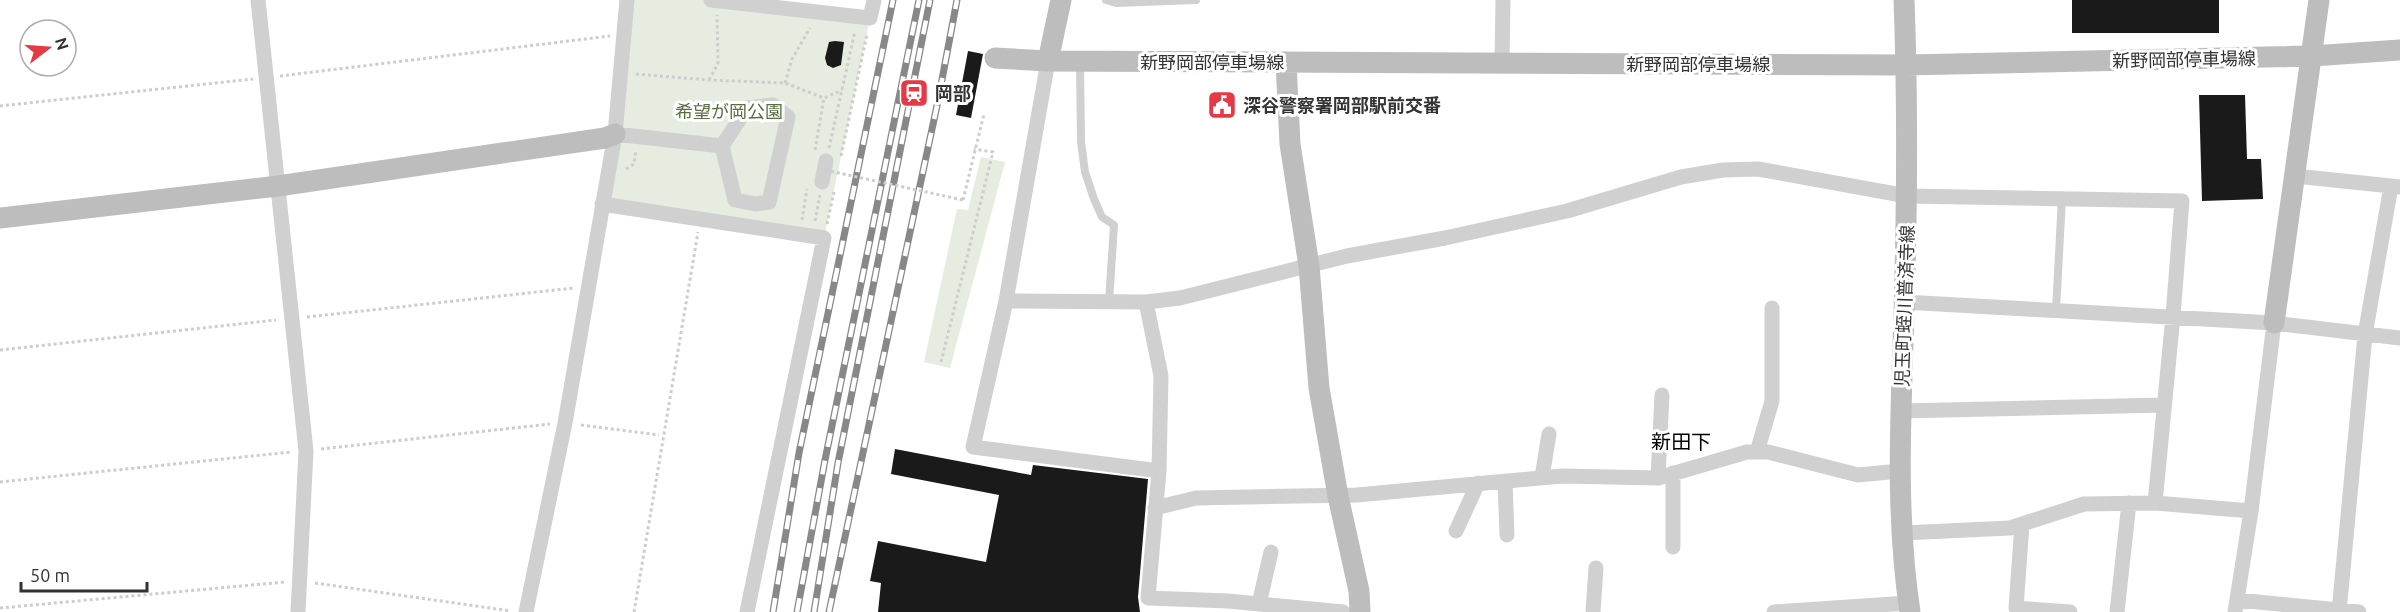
<svg xmlns="http://www.w3.org/2000/svg" width="2400" height="612" font-family="Ubuntu,'Noto Sans JP',sans-serif">
<rect width="100%" height="100%" fill="#fff"/>
<path fill="#e6ecdf" d="M627 0H725L870 18 824 238 602 204Z
M981 157 1005 162 950 368 924 362 957 209 968 210Z"/>
<path fill="#1a1a1a" d="M2072 0H2219V33H2072Z
M835 41 844 42 841 65 833 68 827 65 825 58 829 42Z
M968 51 983 54 971 118 956 115Z
M2199 95H2245L2247 159H2261L2263 199 2202 201Z
M895 449 1031 475 1033 465 1148 479 1138 597 1140 612H878L881 583 870 581 878 541 986 562 999 495 891 474Z"/>
<g fill="none" stroke-linecap="round" stroke-linejoin="round">
<path stroke="#cdcdcd" stroke-width="3" stroke-dasharray="3 3" stroke-linecap="butt" d="M636 74 709 80 785 83 824 98 842 90
M280 76 610 36
M709 80 718 63 717 15
M785 83 792 59 810 28
M0 106 253 79
M829 148 855 31
M815 150 824 98
M841 156 867 34
M626 169 634 164 636 150
M963 200 984 114
M802 220 807 189
M815 221 820 195
M827 224 834 192
M307 317 574 288
M0 350 276 320
M941 362 993 152 974 149
M581 425 659 435
M321 449 550 424
M0 482 291 452
M315 583 511 611
M0 608 285 582
M634 612 698 232"/>
<path stroke="#d0d0d0" stroke-width="8" d="M1106 0 1116 3 1196 0
M1080 63 1081 142 1085 172 1094 199 1102 217 1114 225 1109 302
M2056 310 2062 198"/>
<path stroke="#d0d0d0" stroke-width="15" d="M258 0 306 451 298 612
M711 0 870 18 874 0
M1048 61 1006 301 973 447 1159 471
M1502 63 1503 0
M615 134 722 146 747 108 773 105 788 117 769 202 756 204 735 200 722 146
M2295 176 2391 186
M822 182 826 161
M602 204 824 238 747 612
M1006 301 1146 302 1180 298 1347 256 1445 238 1567 211 1681 177 1723 170 1758 169 1907 196 2182 201 2173 316 2155 503
M1146 302 1161 376 1159 471 1148 598 1228 601 1343 612
M1904 302 2274 323 2400 338
M1901 411 2164 405
M1757 452 1772 401V308
M1542 477 1549 434
M1658 478 1662 395
M1505 481 1507 535
M1155 508 1196 498 1357 495 1562 476 1658 478 1747 452H1768L1858 475 1900 471
M2022 524 2016 608 2070 612
M1456 531 1478 483
M1903 533 2010 528 2084 504 2155 503 2251 511
M1673 547V473
M2238 600 2359 612
M1259 604 1271 552
M526 612 565 423 615 134 627 0
M1593 612 1596 568
M1774 612 1908 603
M2117 612 2129 503
M2235 612 2251 511 2274 323
M2339 612 2365 335 2391 186 2400 187"/>
<path stroke="#bdbdbd" stroke-width="21" d="M1904 0C1908 104 1907 209 1904 313 1901 412 1895 513 1910 612
M995 58 1048 61 1906 65 2312 56 2400 50
M1048 61 1061 0
M1286 62 1290 144 1309 266 1319 388 1338 496 1359 591 1360 612
M0 218 278 186 605 138 615 134
M2274 323 2319 0"/>
<g stroke="#888" stroke-width="7">
<path id="rail" d="M773 612 799 453 893 0
M797 612 825 460 919 0
M814 612 838 463 930 0
M829 612 938 101 957 0"/>
</g>
<use href="#rail" stroke="#fff" stroke-width="4.5" stroke-dasharray="14" stroke-linecap="butt"/>
<path stroke="#cdcdcd" stroke-width="3" stroke-dasharray="3 3" stroke-linecap="butt" d="M825 170 963 200"/>
</g>
<defs>
<g id="station-square" transform="scale(1.5)"><rect x="-9" y="-9" width="18" height="18" rx="4" fill="#e63946" stroke="#fff"/><path d="M-3-6H3Q5-6 5-4V2Q5 4 3 4L4.5 6H3L1.5 4h-3L-3 6H-4.5L-3 4Q-5 4-5 2V-4Q-5-6-3-6ZM-3.5-4v3h7v-3ZM-3.5 1v1.5H-2V1ZM2 1v1.5H3.5V1Z" fill="#fff"/></g>
<g id="civic-square" transform="scale(1.5)"><rect x="-9" y="-9" width="18" height="18" rx="4" fill="#e63946" stroke="#fff"/><path d="M-.6-6.5H3V-4.5H.6V-3L4-1V1h2V6H-6V1h2V-1L-.6-3ZM-1.2 2.5V6h2.4V2.5Z" fill="#fff"/></g>
</defs>
<g fill-rule="evenodd">
<use href="#station-square" x="914" y="93"/>
<use href="#civic-square" x="1222" y="105"/>
</g>
<g text-anchor="middle" dominant-baseline="central" stroke-width="6" stroke-linejoin="round" paint-order="stroke">
<g font-size="18" fill="#333" stroke="#fff">
<text transform="translate(2184 59) rotate(-1)">新野岡部停車場線</text>
<text x="1212" y="62">新野岡部停車場線</text>
<text x="1698" y="64">新野岡部停車場線</text>
<text transform="translate(1904 306) rotate(-88)">児玉町蛭川普済寺線</text>
</g>
<g font-size="18" font-weight="bold" fill="#333" stroke="#fff" text-anchor="start">
<text x="935" y="93">岡部</text>
<text x="1243" y="105">深谷警察署岡部駅前交番</text>
</g>
<g font-size="18" fill="#56703f" stroke="#fff">
<text x="729" y="111">希望が岡公園</text>
</g>
<g font-size="20" fill="#000" stroke="#fff">
<text x="1681" y="441">新田下</text>
</g>
</g>
<g transform="translate(48 48) rotate(73)"><circle r="28" fill="#ffffff" stroke="#adadad" stroke-width="1.5"/>
<path d="M0-4.5L10 22L0 15L-10 22Z" fill="#e63946"/>
<text y="-9" font-size="16" font-weight="bold" text-anchor="middle" fill="#333333">N</text>
</g>
<path d="M21 582v9h126v-9" fill="none" stroke="#333333" stroke-width="3"/>
<text x="30" y="582" font-size="18" fill="#333333" stroke="#ffffff" stroke-width="4.5" paint-order="stroke">50 m</text>
</svg>
